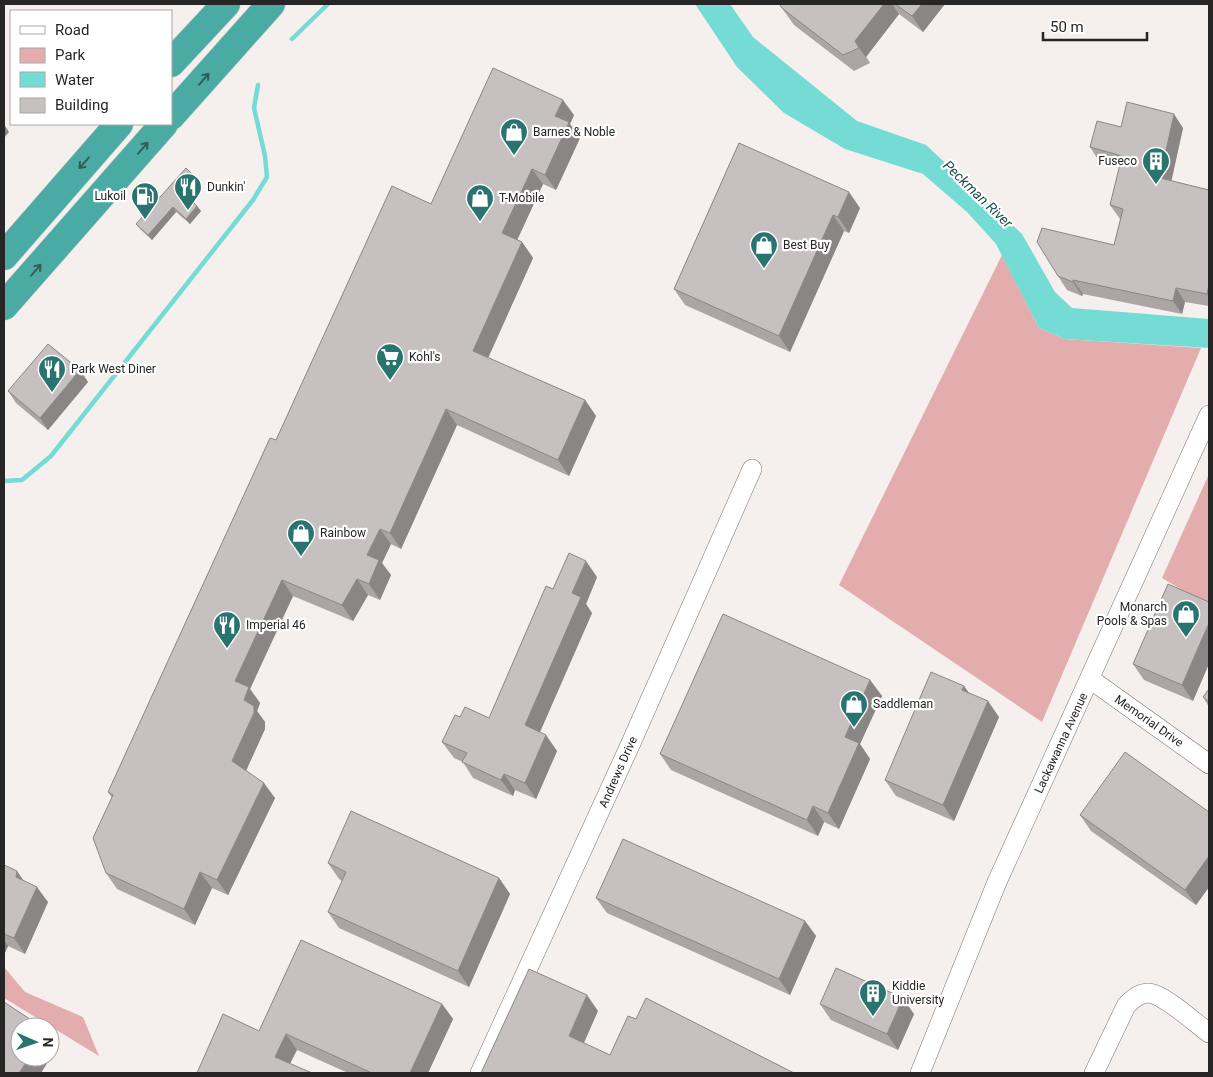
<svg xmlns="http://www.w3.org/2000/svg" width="1213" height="1077" font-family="Roboto,sans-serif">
<rect width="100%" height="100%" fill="#f5efee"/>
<path fill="#e4adad" d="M1002 255 1039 328 1065 339 1201 348 1042 722 839 585Z
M1209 474V606L1162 578Z
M4 967 25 992 83 1017 99 1056 4 998Z"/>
<path fill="#75dcd5" d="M695 4H730L753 37 857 121 926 145 1022 234 1055 292 1072 308 1209 319V348L1065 339 1039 328 996 244 967 212 923 174 845 149 784 113 737 67Z"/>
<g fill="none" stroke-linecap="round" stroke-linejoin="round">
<path stroke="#75dcd5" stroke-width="4.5" d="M292 39 328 4
M4 481 22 480 51 456 253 200 267 177 265 156 254 108 258 85"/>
<g stroke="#7b7575" stroke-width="20">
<path id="minor" d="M1090 679 1209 764
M480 1073 631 743 752 469
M920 1073 997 882 1209 415
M1094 1073 1126 1006C1132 999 1139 993 1149 993 1165 995 1195 1023 1209 1033"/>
</g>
<g stroke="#cbcbcb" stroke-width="29">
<path id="highway" d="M171 63 226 4
M171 116 271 4
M4 256 119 124
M4 306 164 124"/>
</g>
<use href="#minor" stroke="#fff" stroke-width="19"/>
<use href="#highway" stroke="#4aaba5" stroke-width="28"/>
</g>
<path fill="#aba5a5" d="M779 4H945L923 32 899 14 866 57 870 63 854 71 794 25Z
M574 115 570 124 580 138 556 190 543 184 517 240 522 242 533 258 488 358 585 400 596 416 569 476 457 425 401 549 391 544 382 563 391 575 380 600 368 595 353 621 293 596 250 689 260 703 257 711 265 722V729L246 771 275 798 228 895 212 888 195 925 117 889 106 873 112 798 108 792 276 440 431 204Z
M1121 127 1183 128 1171 181 1209 190V306L1185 302 1182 314 1083 294 1082 296 1067 290 1058 276 1114 245 1121 219H1120L1110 205 1120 166 1099 161 1090 147Z
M739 143 860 208 849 233 844 231 790 352 685 305 674 289Z
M201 184 188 198 197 206 201 211 190 224 176 212 152 240 140 229 136 224Z
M80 370 88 382 48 430 16 403 8 391Z
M597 577 586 604 592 613 540 732 557 751 536 799 515 790 513 796 473 778 463 762 454 758 442 742 460 717 489 718 553 589Z
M1209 602 1193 701 1144 680 1133 664Z
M870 680 882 696 860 744 870 759 839 829 824 822 818 836 671 770 660 754Z
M964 686 969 693 999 717 954 821 896 796 885 780Z
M1209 689V707L1203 697Z
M1209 812V887L1196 905 1091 831 1080 815Z
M328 863 499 878 510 894 469 987 339 928 328 912 342 881 339 879Z
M4 865 24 881 48 902 25 954 8 946 4 955Z
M596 898 805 921 816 936 790 995 607 913Z
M442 1004 453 1019 428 1073H348L297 1050 197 1073 259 1031Z
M820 1004 914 1014 898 1050 831 1020Z"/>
<path fill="#8b8686" d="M884 4H892L899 14 866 57 870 63 859 48 855 41Z
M922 4H945L923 32 912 16Z
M563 100 574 115 570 124 580 138 556 190 545 175 555 116Z
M1174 114 1183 128 1169 192 1160 178Z
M4 124 9 132 4 138Z
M532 169 543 184 513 249 502 233Z
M197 179 201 184 187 199 184 194Z
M849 192 860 208 849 233 838 217Z
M197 206 201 211 190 224 186 219Z
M173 207 176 212 152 240 148 235Z
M833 215 844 231 790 352 779 336Z
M522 242 533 258 484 367 473 351Z
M1073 280 1083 294 1082 296 1073 282Z
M1209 285V297L1207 294Z
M1176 288 1185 302 1182 314 1173 301Z
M80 370 88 382 48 430 40 418Z
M585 400 596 416 569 476 558 460Z
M446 409 457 425 401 549 390 533Z
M380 529 391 544 382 563 391 575 380 600 369 584 367 555Z
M586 561 597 577 586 604 592 613 536 741 525 725 572 593Z
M357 579 368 595 353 621 342 605Z
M282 580 293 596 250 689 260 703 257 711 265 722V729L243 777 232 761 244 700 235 681Z
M1209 623V664L1193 701 1182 685Z
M870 680 882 696 860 744 870 759 839 829 828 813 845 737Z
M964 686 975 702 962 690Z
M988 701 999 717 954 821 943 805Z
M546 735 557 751 536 799 525 783Z
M504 774 515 790 513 796 501 780Z
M264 783 275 798 228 895 217 880Z
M813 806 824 822 818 836 807 820Z
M1209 856V887L1196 905 1185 890Z
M17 871 28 887 16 877Z
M200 872 212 888 195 925 184 909Z
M499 878 510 894 469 987 458 971Z
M37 887 48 902 25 954 14 938Z
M805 921 816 936 790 995 779 979Z
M4 940 8 946 4 955Z
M587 995 598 1011 580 1052 569 1036Z
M903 998 914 1014 898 1050 887 1034Z
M442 1004 453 1019 428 1073H410Z
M50 1034 58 1046 41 1073H19L30 1057H50Z
M286 1034 297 1050 286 1072 275 1057Z"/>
<path fill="#c7c0c0" stroke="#8b8686" d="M779 4H884L855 41 859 48 843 55 783 9Z
M895 4H922L912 16Z
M493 68 563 100 555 116 569 122 545 175 532 169 502 233 522 242 473 351 585 400 558 460 446 409 390 533 380 529 367 555 379 560 369 584 357 579 342 605 282 580 235 681 249 687 244 700 254 706V713L232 761 264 783 217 880 200 872 184 909 106 873 93 838 113 795 108 792 270 438 276 440 392 186 431 204Z
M1127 102 1174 114 1160 178 1209 190V285L1207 294 1176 288 1173 301 1073 280V282L1058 276 1037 242 1042 228 1114 245 1123 209 1110 205 1122 156 1090 147 1097 121 1121 127Z
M739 143 849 192 838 217 833 215 779 336 674 289Z
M186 168 197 179 184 194 197 206 186 219 173 207 148 235 136 224Z
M48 344 80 370 40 418 8 391Z
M569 553 586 561 572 593 581 597 525 725 546 735 525 783 504 774 501 780 462 762 467 753 442 742 455 715 460 717 465 707 489 718 546 586 553 589Z
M1168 584 1209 602V623L1182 685 1133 664Z
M723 614 870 680 845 737 859 743 828 813 813 806 807 820 660 754Z
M931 672 964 686 962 690 988 701 943 805 885 780Z
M1209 689V702L1203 697Z
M1125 752 1209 812V856L1185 890 1080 815Z
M351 811 499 878 458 971 328 912 346 872 328 863Z
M623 839 805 921 779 979 596 898Z
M4 865 17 871 16 877 37 887 14 938 4 934Z
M301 940 442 1004 410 1073H372L286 1034 275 1057 312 1073H197L223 1014 259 1031Z
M836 968 903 998 887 1034 820 1004Z
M529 969 587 995 569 1036 610 1055 628 1016 636 1019 646 998 794 1073H481Z
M4 1002 42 1027H20V1057H30L19 1073H4Z"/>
<defs><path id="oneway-shaft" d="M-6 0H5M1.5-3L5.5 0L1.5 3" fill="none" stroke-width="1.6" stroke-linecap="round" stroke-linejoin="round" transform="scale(1.25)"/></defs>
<g stroke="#355b58">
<use href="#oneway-shaft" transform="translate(204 79) rotate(-49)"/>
<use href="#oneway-shaft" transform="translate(143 148) rotate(-49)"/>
<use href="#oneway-shaft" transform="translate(84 163) rotate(132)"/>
<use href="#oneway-shaft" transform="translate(36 270) rotate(-49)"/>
</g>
<defs>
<g id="shop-pin" transform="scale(1.4375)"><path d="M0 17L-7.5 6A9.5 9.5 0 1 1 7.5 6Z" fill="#2a7470" stroke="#fff"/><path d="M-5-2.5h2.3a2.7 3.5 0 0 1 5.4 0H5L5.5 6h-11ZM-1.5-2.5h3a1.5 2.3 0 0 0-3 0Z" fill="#fff"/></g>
<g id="building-pin" transform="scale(1.4375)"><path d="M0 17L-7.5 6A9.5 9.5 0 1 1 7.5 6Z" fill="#2a7470" stroke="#fff"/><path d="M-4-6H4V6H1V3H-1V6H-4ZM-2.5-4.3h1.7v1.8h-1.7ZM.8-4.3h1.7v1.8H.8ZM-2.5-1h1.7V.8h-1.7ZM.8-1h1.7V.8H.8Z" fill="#fff"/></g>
<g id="restaurant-pin" transform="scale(1.4375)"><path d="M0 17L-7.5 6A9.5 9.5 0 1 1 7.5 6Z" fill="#2a7470" stroke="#fff"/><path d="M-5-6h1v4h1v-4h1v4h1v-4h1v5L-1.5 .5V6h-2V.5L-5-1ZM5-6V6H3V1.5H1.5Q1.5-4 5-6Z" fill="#fff"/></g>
<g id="fuel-pin" transform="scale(1.4375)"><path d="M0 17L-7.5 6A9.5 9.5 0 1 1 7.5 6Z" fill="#2a7470" stroke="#fff"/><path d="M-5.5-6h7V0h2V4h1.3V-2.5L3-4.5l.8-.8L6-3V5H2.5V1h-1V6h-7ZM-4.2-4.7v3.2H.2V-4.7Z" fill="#fff"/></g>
<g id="supermarket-pin" transform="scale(1.4375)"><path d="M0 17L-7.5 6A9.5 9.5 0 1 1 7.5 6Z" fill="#2a7470" stroke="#fff"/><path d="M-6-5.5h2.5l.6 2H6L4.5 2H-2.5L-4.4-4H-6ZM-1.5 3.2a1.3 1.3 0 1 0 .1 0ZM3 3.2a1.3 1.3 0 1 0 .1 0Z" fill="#fff"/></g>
</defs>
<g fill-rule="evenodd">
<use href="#shop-pin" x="514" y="132"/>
<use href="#building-pin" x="1156" y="161"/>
<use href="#restaurant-pin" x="188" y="187"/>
<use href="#fuel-pin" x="145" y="196"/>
<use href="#shop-pin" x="480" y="198"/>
<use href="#shop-pin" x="764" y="245"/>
<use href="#supermarket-pin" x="390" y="357"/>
<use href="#restaurant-pin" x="52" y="369"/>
<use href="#shop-pin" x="301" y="533"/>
<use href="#shop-pin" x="1186" y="614"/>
<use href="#restaurant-pin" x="227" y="625"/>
<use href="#shop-pin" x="854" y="704"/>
<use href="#building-pin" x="873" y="993"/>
</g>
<g text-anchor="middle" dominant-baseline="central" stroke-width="4.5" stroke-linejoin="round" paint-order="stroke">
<g font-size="12" fill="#272525" stroke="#fff" text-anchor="start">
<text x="533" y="132">Barnes &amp; Noble</text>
<text x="1137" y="161" text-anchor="end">Fuseco</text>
<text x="207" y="187">Dunkin'</text>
<text x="126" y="196" text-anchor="end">Lukoil</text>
<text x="499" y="198">T-Mobile</text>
<text x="783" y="245">Best Buy</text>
<text x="409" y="357">Kohl's</text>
<text x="71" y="369">Park West Diner</text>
<text x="320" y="533">Rainbow</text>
<text x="1167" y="607" text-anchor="end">Monarch<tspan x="1167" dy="14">Pools &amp; Spas</tspan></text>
<text x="246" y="625">Imperial 46</text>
<text x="873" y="704">Saddleman</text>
<text x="892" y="986">Kiddie<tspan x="892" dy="14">University</tspan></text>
</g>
<g font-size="12" fill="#272525" stroke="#fff">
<text transform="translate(1149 721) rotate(35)">Memorial Drive</text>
<text transform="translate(1061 743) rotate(-65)">Lackawanna Avenue</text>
<text transform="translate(618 772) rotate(-66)">Andrews Drive</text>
</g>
<g font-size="14" font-style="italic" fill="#214f4d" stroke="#fff">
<text transform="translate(978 194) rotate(44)">Peckman River</text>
</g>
</g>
<rect width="1213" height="1077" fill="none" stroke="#272525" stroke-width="10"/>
<rect x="10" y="10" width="162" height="115" fill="#ffffff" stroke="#a9a8a8"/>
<rect x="20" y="26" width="25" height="8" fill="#ffffff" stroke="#a9a8a8"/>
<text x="55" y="35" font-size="15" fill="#272525">Road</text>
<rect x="20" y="48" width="25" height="15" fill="#e4adad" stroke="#a9a8a8"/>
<text x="55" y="60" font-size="15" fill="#272525">Park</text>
<rect x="20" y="72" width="25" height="15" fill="#75dcd5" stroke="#a9a8a8"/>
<text x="55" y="85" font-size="15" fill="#272525">Water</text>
<rect x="20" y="98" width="25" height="15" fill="#c7c0c0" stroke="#a9a8a8"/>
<text x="55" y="110" font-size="15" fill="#272525">Building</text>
<g transform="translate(35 1042) rotate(92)"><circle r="24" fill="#ffffff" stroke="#a9a8a8"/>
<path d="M0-4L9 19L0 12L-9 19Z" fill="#2a7470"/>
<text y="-8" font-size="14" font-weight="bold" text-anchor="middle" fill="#272525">N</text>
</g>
<path d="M1043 32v8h104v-8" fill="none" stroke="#272525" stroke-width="2.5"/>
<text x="1050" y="32" font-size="15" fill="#272525" stroke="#ffffff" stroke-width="4" paint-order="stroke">50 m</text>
</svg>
